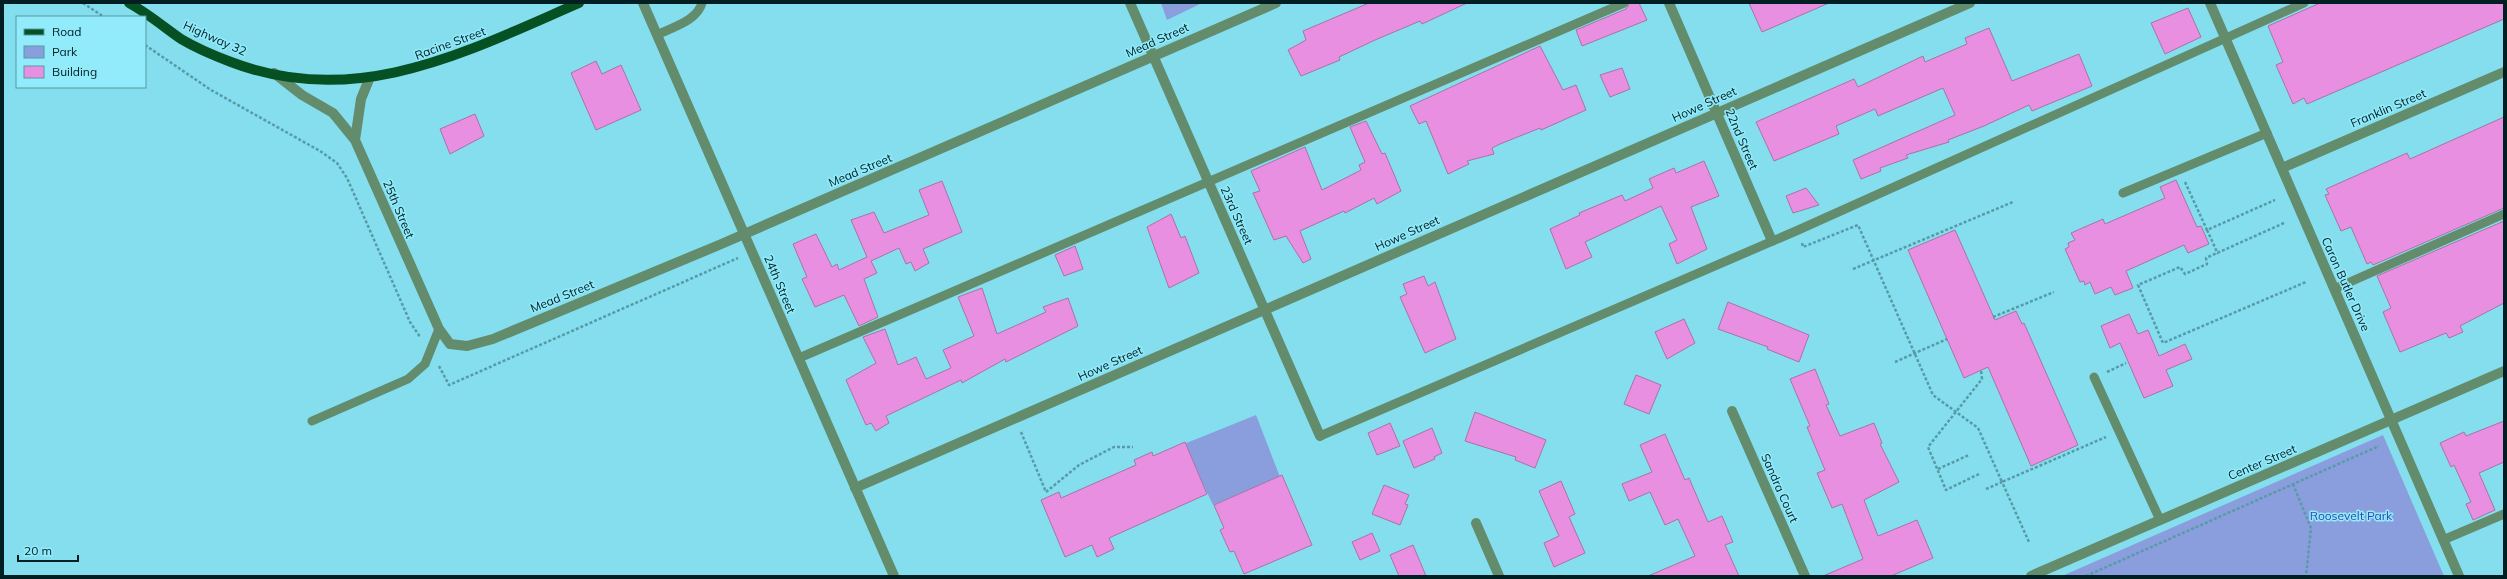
<svg xmlns="http://www.w3.org/2000/svg" width="2507" height="579" font-family="Mulish,sans-serif">
<rect width="100%" height="100%" fill="#84deee"/>
<path fill="#8a9edd" d="M1161 3H1202L1167 20Z
M1256 415 1280 477 1213 505 1184 444Z
M2383 435 2444 576H2062Z"/>
<path fill="#e98fe1" stroke="#a774a2" d="M1369 3H1467L1422 24 1420 21 1375 40 1339 57 1340 60 1301 76 1288 50 1306 40 1303 31Z
M1630 3H1639L1647 20 1582 46 1576 30 1626 9Z
M1749 3H1829L1762 32Z
M2320 3H2504V19L2307 104 2304 98 2293 104 2276 65 2283 62 2268 26Z
M2188 8 2201 37 2165 54 2151 23Z
M1989 28 2012 81 2079 54 2092 86 2032 111 2029 105 1984 126 1948 140 1949 142 1906 155 1908 158 1880 168 1881 171 1861 179 1853 160 1955 115 1943 88 1878 116 1875 109 1836 126 1839 134 1774 161 1756 122 1854 79 1858 87 1923 56 1925 62 1967 44 1965 38Z
M1540 46 1563 90 1576 85 1586 110 1541 130 1540 128 1500 144 1492 148 1494 154 1467 161 1469 164 1448 174 1426 121 1419 124 1410 106Z
M596 61 602 74 621 65 641 110 596 130 571 73Z
M1622 68 1630 89 1610 97 1600 75Z
M475 114 484 136 450 154 440 129Z
M2504 117V208L2373 265 2371 262 2367 264 2351 227 2341 231 2325 195 2329 194 2326 189 2407 153 2410 159Z
M1366 121 1382 154 1385 153 1401 191 1377 204 1374 198 1345 213 1344 211 1300 231 1311 259 1303 263 1286 236 1274 240 1253 193 1260 191 1251 171 1305 147 1322 190 1361 170 1359 165 1365 162 1350 127Z
M1704 161 1719 196 1691 207 1707 249 1677 264 1669 244 1677 240 1661 206 1585 242 1592 257 1566 269 1550 229 1580 215 1579 213 1622 195 1625 201 1653 188 1649 179 1674 168 1676 173Z
M2176 180 2197 227 2201 226 2209 244 2188 253 2184 245 2126 271 2133 288 2115 295 2111 287 2095 294 2090 282 2085 285 2084 281 2080 282 2065 249 2069 247 2068 243 2075 240 2071 233 2103 219 2105 224 2165 198 2160 187Z
M942 181 962 232 923 249 929 263 915 271 911 262 906 264 899 248 871 261 877 273 864 279 878 317 859 326 844 295 815 307 802 279 807 277 793 244 816 234 832 267 837 264 839 270 867 257 851 220 874 212 884 233 929 215 919 190Z
M1806 188 1819 205 1793 213 1786 196Z
M1171 214 1181 238 1185 236 1199 273 1169 288 1147 227Z
M2504 221V303L2460 326 2463 332 2449 338 2446 333 2400 352 2383 312 2391 308 2377 276Z
M1955 230 1995 320 2016 311 2022 324 2024 323 2078 445 2031 466 1988 367 1964 378 1908 250Z
M1075 246 1083 269 1064 276 1055 255Z
M1424 276 1428 286 1435 282 1456 339 1425 353 1400 297 1407 294 1403 284Z
M982 288 997 334 1046 312 1043 307 1068 298 1078 326 1006 362 1005 359 962 383 961 380 886 416 889 423 876 431 871 423 866 425 846 380 876 363 863 337 885 329 898 365 916 357 926 379 951 368 943 350 974 336 958 297Z
M1728 302 1809 335 1799 362 1767 349 1768 347 1718 329Z
M2129 314 2138 334 2148 330 2159 356 2185 344 2192 359 2166 370 2173 386 2144 398 2120 343 2110 348 2101 326Z
M1684 319 1695 343 1667 359 1655 332Z
M1815 369 1829 404 1826 405 1840 436 1874 423 1882 443 1880 444 1899 482 1864 500 1878 536 1917 520 1933 558 1891 576H1823L1863 559 1842 504 1832 508 1817 473 1825 470 1807 427 1810 426 1790 379Z
M1636 375 1661 385 1649 414 1624 404Z
M1475 412 1546 440 1535 468 1515 460 1516 457 1465 441Z
M2504 421V462L2479 473 2495 510 2473 520 2466 504 2471 502 2454 465 2451 467 2440 443 2464 432 2466 436Z
M1390 423 1400 446 1377 455 1368 433Z
M1432 428 1442 453 1434 457 1435 459 1414 468 1403 441Z
M1665 434 1685 480 1689 478 1708 522 1722 516 1733 542 1725 545 1739 576H1648L1695 556 1678 519 1665 525 1650 492 1629 501 1622 484 1652 472 1640 445Z
M1185 442 1207 494 1109 538 1114 549 1097 557 1092 545 1065 557 1041 500 1059 492 1061 498 1136 465 1134 460 1152 452 1153 456Z
M1282 475 1312 545 1244 574 1234 551 1230 552 1220 530 1224 528 1214 505Z
M1561 481 1575 514 1569 517 1585 553 1554 567 1544 543 1559 536 1539 491Z
M1384 485 1409 495 1405 504 1408 505 1400 525 1372 514Z
M1372 533 1380 551 1360 560 1352 542Z
M1413 545 1426 576H1399L1390 555Z"/>
<g fill="none" stroke-linecap="round" stroke-linejoin="round">
<path stroke="#569ba7" stroke-width="2.5" stroke-dasharray="3 2" stroke-linecap="butt" d="M83 3 104 17
M145 45 211 90 320 151 337 163 347 178 410 322 420 337
M2185 182 2207 230 2275 200
M2284 223 2206 258 2207 264 2185 274 2180 267 2138 285 2163 343 2306 282
M2207 230 2218 254
M1802 243 1803 247 1858 225 1933 395 1978 428 2002 482 2106 437
M1853 269 2013 202
M1993 317 2054 292
M1895 362 1947 339
M439 366 449 385 738 258
M2107 372 2126 363
M1021 432 1046 492 1079 465 1114 447H1133
M1938 469 1969 455
M1979 474 1946 490 1928 447 1982 379 1981 370
M2293 484 2311 528 2306 576
M1986 489 2002 482 2029 542
M2086 576 2379 446"/>
<path stroke="#638c6c" stroke-width="9" d="M657 35C672 27 697 21 702 3
M2123 193 2267 133
M2334 289 2504 214
M799 358 1624 3
M2094 377 2160 520
M312 421 408 379 425 364 439 329
M1320 436 1796 231 2304 3
M2443 540 2504 514"/>
<path stroke="#638c6c" stroke-width="10" d="M1130 3 1320 436
M1669 3 1772 241
M2210 3 2459 576
M274 73 302 95 333 113 355 140
M370 77 361 99 355 140 439 329 450 344 467 346 493 339 719 245 1276 3
M2282 168 2504 72
M1732 411 1805 576
M855 488 1970 3
M1476 523 1499 576
M2031 576 2504 371"/>
<path stroke="#638c6c" stroke-width="10" d="M643 3 894 576"/>
<path stroke="#055123" stroke-width="10" d="M129 3C147 13 164 27 181 39 196 48 215 56 231 62 356 110 466 52 579 3"/>
</g>
<g text-anchor="middle" dominant-baseline="central" stroke-width="3" stroke-linejoin="round" paint-order="stroke">
<g font-size="12" fill="#011e22" stroke="#91ebfb">
<text transform="translate(215 38) rotate(24)">Highway 32</text>
<text transform="translate(1157 40) rotate(-24)">Mead Street</text>
<text transform="translate(450 43) rotate(-20)">Racine Street</text>
<text transform="translate(1704 104) rotate(-24)">Howe Street</text>
<text transform="translate(2388 108) rotate(-23)">Franklin Street</text>
<text transform="translate(1742 139) rotate(67)">22nd Street</text>
<text transform="translate(860 170) rotate(-23)">Mead Street</text>
<text transform="translate(399 209) rotate(67)">25th Street</text>
<text transform="translate(1237 215) rotate(66)">23rd Street</text>
<text transform="translate(1407 233) rotate(-24)">Howe Street</text>
<text transform="translate(780 284) rotate(67)">24th Street</text>
<text transform="translate(2346 284) rotate(66)">Caron Butler Drive</text>
<text transform="translate(562 296) rotate(-22)">Mead Street</text>
<text transform="translate(1110 363) rotate(-24)">Howe Street</text>
<text transform="translate(2262 462) rotate(-23)">Center Street</text>
<text transform="translate(1780 488) rotate(66)">Sandra Court</text>
</g>
<g font-size="12" fill="#3245b6" stroke="#91ebfb">
<text x="2351" y="515">Roosevelt Park</text>
</g>
</g>
<rect width="2507" height="579" fill="none" stroke="#011e22" stroke-width="8"/>
<rect x="16" y="16" width="130" height="72" fill="#91ebfb" stroke="#5799a4"/>
<rect x="24" y="29" width="20" height="6" fill="#055123" stroke="#5799a4"/>
<text x="52" y="36" font-size="12" fill="#011e22">Road</text>
<rect x="24" y="46" width="20" height="12" fill="#8a9edd" stroke="#5799a4"/>
<text x="52" y="56" font-size="12" fill="#011e22">Park</text>
<rect x="24" y="66" width="20" height="12" fill="#e98fe1" stroke="#5799a4"/>
<text x="52" y="76" font-size="12" fill="#011e22">Building</text>
<path d="M18 555v6h60v-6" fill="none" stroke="#011e22" stroke-width="2"/>
<text x="24" y="555" font-size="12" fill="#011e22" stroke="#91ebfb" stroke-width="3" paint-order="stroke">20 m</text>
</svg>
